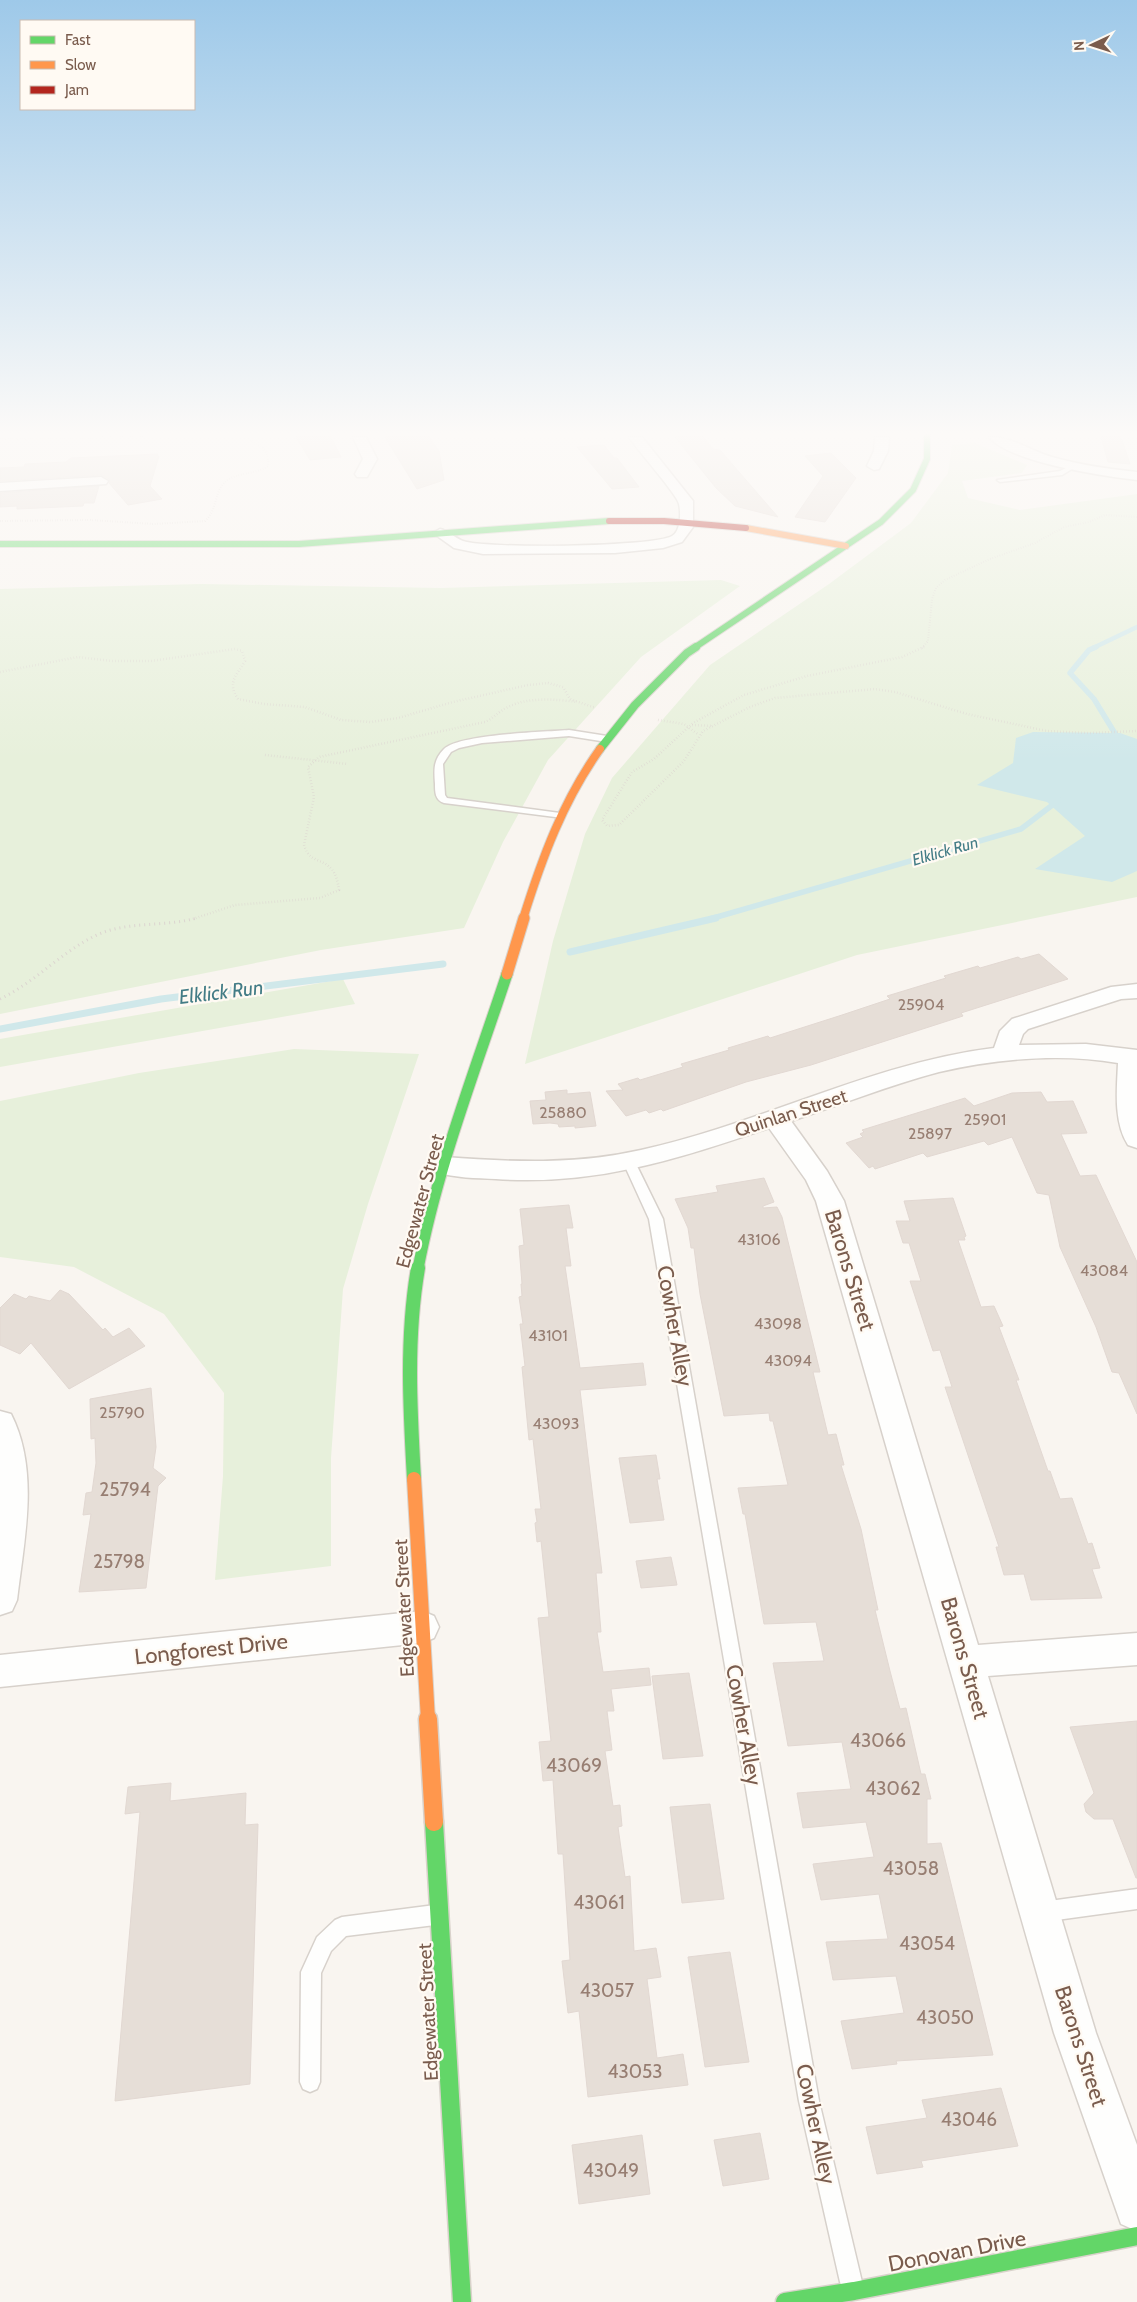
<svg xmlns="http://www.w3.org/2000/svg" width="1137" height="2302" font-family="Cabin,sans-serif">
<rect width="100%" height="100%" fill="#f9f5f0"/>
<path fill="#e7f0db" d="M975 443 1027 465 1022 473 962 481 968 498 1020 510 1137 494V897L857 955 525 1064 553 941 585 834 612 778 710 665 829 584 911 523 948 473 952 445Z
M721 580 740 586 641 657 548 760 503 842 464 928 321 950 0 1014V589L202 584 441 588Z
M343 979 355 1004 0 1067V1039Z
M294 1049 419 1054 368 1204 343 1289 331 1458V1566L215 1580 223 1476 224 1393 164 1314 74 1267 0 1257V1101L139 1073Z"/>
<path fill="#d0e8ea" d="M1033 732 1120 733 1137 739V871L1112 882 1035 869 1085 836 1047 802 977 785 1013 763 1016 738Z"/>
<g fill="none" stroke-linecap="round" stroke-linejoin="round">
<path stroke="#d0e8ea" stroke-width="4.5" d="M1093 648 1137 627"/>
<path stroke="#d0e8ea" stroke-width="5.5" d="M1096 647 1089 650 1070 673 1094 699 1119 740
M710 919 1021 829 1059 800"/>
<path stroke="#d0e8ea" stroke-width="7" d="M570 952 716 918
M0 1029 161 999 443 964"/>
</g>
<path fill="#e6ded7" stroke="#e2d8d2" d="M296 437H331L341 457 310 460Z
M385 437H429L439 451 444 480 417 489Z
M675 437H703L713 449 720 450 778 517 735 506 716 488Z
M1101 437H1121L1130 464 1108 462Z
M604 445 614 458H617L639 487 612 489 577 447Z
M831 453 856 478 825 522 795 517 823 476 805 456Z
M158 454 157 456H159L150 486 162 499 128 505 109 483V479L101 475 0 481V468L24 467 25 464 66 462 71 458Z
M99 486 94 503H84L83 506 17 509V506L0 507V493Z
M1039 954 1068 979 961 1013 963 1016 811 1065 746 1082 663 1111 661 1109 649 1113 646 1110 626 1116 606 1091 623 1090 618 1084 638 1078 640 1080 683 1067 681 1064 729 1050 728 1048 768 1036 770 1038 842 1015 890 999 887 996 946 978 944 976 978 966 980 968 1018 957 1021 959Z
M567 1090V1094L590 1092 596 1126 575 1128V1126L559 1127 558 1124 550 1123 533 1124 530 1101 546 1100 545 1092Z
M1041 1092 1047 1102 1073 1101 1087 1133 1061 1134 1080 1176 1096 1175 1137 1262V1414L1119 1373 1112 1372 1096 1327 1060 1247 1049 1195 1037 1193 1012 1137 988 1145 984 1141 927 1157 923 1153 875 1169 873 1166 869 1168 846 1143 863 1137 860 1134 864 1132 862 1130 965 1098 974 1106 1012 1093Z
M764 1178 774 1202 763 1206V1208L777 1207 782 1217 820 1372H813L828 1435 836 1434 844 1465H841L861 1529 878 1610H875L890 1671 900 1709 906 1708 921 1774H925L931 1799H927V1844L941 1843 993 2055 896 2061 897 2064 852 2069 841 2021 904 2013 896 1976 833 1980 826 1942 888 1939 879 1894 821 1900 813 1864 874 1857 866 1822 803 1828 797 1793 851 1789 842 1742 788 1746 773 1663 824 1661 816 1622 764 1624 745 1514H743L738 1488 788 1485 773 1421H770L769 1413 724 1416 700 1294 694 1248H691L688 1228 675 1199 718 1192 716 1186Z
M953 1198 966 1236 964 1237 965 1240H958L981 1307 994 1306 1003 1326 999 1327 1019 1380H1016L1048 1471H1050L1060 1499 1072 1498 1088 1544 1092 1543 1100 1568 1092 1569 1102 1598 1031 1600 1024 1574 1004 1575 996 1547H999L945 1387H952L940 1350 933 1351 910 1281H921L909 1243H903L896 1221H910L904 1201Z
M569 1205 573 1228H566L571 1266H565L580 1368 643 1363 646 1385 580 1390 602 1573H596L601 1632H597L603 1672 649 1668 651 1685 611 1689 614 1711H607L612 1750 605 1751 613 1806 620 1805 622 1826 618 1827 625 1877 630 1876 634 1951 656 1948 661 1977 647 1979 657 2058 683 2054 688 2085 588 2097 579 2011 568 2013 562 1961 570 1960 563 1854H558L553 1780 543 1781 539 1742 551 1741 538 1618 549 1617 541 1541 537 1542 535 1523 537 1522 535 1509H541L533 1439 529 1440 522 1367 525 1366 520 1324H523L519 1297 522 1296 521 1284H522L519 1246 524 1245 520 1209Z
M60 1290 69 1294 103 1330 105 1328 113 1337 129 1328 145 1346 69 1389 31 1343 20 1354 0 1345V1308L14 1294 26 1299 29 1296 50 1301Z
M151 1388 156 1447 153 1468 166 1478 158 1486 146 1588 79 1592 91 1514 83 1515 86 1493 92 1492 96 1463 95 1438 91 1439 90 1399Z
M656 1455 660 1479H657L664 1520 630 1523 619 1458Z
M671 1557 677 1585 641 1588 636 1561Z
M689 1673 703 1756 663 1759 652 1676Z
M1137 1721V1878H1136L1113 1819H1094L1086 1812 1084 1804 1094 1793 1070 1727Z
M171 1783 170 1801 246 1793 245 1825 258 1824 250 2084 115 2101 140 1812 125 1814 128 1787Z
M710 1804 724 1899 682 1903 670 1807Z
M730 1952 749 2062 705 2067 688 1957Z
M1001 2088 1018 2146 921 2161 923 2167 877 2174 866 2127 927 2118 922 2100Z
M760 2133 769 2179 723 2186 714 2140Z
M642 2135 650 2194 579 2204 572 2145Z"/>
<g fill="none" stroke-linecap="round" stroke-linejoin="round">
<g stroke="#d7d1cb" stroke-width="3">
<path id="lane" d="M1072 465 1077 466 1062 475 1000 482 997 480 1060 471Z
M569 730 607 736 611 739 607 742 569 736 482 743 459 748 451 752 443 764 445 795 447 798 560 813 563 814V818L444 803C435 800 435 792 435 784 434 770 433 760 444 749 459 734 545 732 569 730Z
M629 1158 635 1162 663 1219 819 2101 862 2282 859 2290 851 2293 843 2290 840 2282 799 2101 649 1219 623 1162Z
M1137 1889V1909L1042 1922 1035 1919 1032 1912 1035 1905 1042 1902Z
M435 1905 442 1908 445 1915 442 1922 435 1925 346 1936 331 1951 321 1973 320 2082 317 2089 310 2092 303 2089 300 2082 301 1972 317 1937 335 1920 342 1917Z"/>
</g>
<g stroke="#d7d1cb" stroke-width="3">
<path id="street" d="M353 437H366L377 459 367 477H357L355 474 363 459Z
M629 437H642L693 501V527L682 542 663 548 615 553 483 554 454 548 433 533 440 529C449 531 455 538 463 541 485 549 653 547 672 536 681 531 681 513 679 504 677 494 637 450 629 437Z
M875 437H889L888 451 879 469 874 470 867 466 874 451Z
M989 437C1013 437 1029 450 1052 457 1080 465 1108 469 1137 472V480C1103 476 1011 463 989 437Z
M101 477 108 481 106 484 0 491V483Z
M1137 984V998L1121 999 1028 1029 1023 1034 1019 1045 1086 1044 1137 1050V1148L1128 1145C1113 1122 1117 1088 1118 1063 1060 1053 996 1059 939 1072 889 1085 840 1105 791 1121L827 1171 844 1201 978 1645 1137 1633V1665L988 1676 1096 2033 1137 2145V2231L1121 2224 1054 2033 816 1201 806 1180 769 1128C677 1159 596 1186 496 1179 476 1178 455 1178 436 1172L432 1166 436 1160 445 1157C512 1162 575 1165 641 1150 760 1124 872 1063 994 1048L1000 1031 1012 1019 1111 987Z
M0 1411 11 1414C40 1471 24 1540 17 1600L12 1611 0 1615Z
M422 1611 434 1616 439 1627 434 1638 422 1643 0 1687V1655Z"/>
</g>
<g stroke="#d9d2cb" stroke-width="8">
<path id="fast-far4" d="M0 544H299L609 521
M694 648 881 522 913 490 927 459V437"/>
</g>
<g stroke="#d9d2cb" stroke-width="10">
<path id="fast-far3" d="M600 749 635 705 687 653 696 647"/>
</g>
<g stroke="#d9d2cb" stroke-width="13">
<path id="fast-far2" d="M418 1269C437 1168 475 1071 507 974"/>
</g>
<g stroke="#d9d2cb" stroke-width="16">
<path id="fast-far1" d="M414 1479C410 1409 406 1337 418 1268"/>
</g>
<g stroke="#d9d2cb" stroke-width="21">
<path id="fast" d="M434 1822 462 2302
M785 2302 854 2291 1137 2236"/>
</g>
<g stroke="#d9d2cb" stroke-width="8">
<path id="slow-far4" d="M746 528 846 546"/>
</g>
<g stroke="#d9d2cb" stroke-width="10">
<path id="slow-far3" d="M523 919C542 858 563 801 600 749"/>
</g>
<g stroke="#d9d2cb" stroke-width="13">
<path id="slow-far2" d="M507 974 524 918"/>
</g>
<g stroke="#d9d2cb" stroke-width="16">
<path id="slow-far1" d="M414 1479 428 1720"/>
</g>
<g stroke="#d9d2cb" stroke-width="21">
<path id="slow" d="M428 1719 434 1822"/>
</g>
<g stroke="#d9d2cb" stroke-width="8">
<path id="jam" d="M609 521H664L746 528"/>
</g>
<path stroke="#dcd5d0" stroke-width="2" stroke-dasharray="0.5 2" stroke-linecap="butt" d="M0 439 144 437
M0 521 90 520 154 524 205 521C217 511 214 494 224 483 234 472 256 475 268 466 270 449 257 443 243 437
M922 648 928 641 932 599 936 588 945 580 990 559 1035 543 1064 527 1089 522 1105 515 1137 517"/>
<path stroke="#dcd5d0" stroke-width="2.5" stroke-dasharray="0.5 2.5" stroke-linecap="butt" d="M924 647 902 657 807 676 744 695 693 723 654 759 632 772 602 820 607 826 619 825 684 761 703 731 750 707 775 698 875 689 895 692 967 714 1047 731 1088 733 1137 731
M0 672 78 657 112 661H151L235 649 242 651 245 661C236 676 227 683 238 699L264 704 305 707 341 720 371 722 398 718 453 702 528 685 548 683 563 687 570 699 596 708
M658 720 684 724 699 735
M692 725 713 726
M265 755 348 764
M193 919 235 905 320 898 339 890C334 851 311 870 304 845L314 797 308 767 319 757 485 722C494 718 499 711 508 707 527 697 556 699 577 702"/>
<path stroke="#dcd5d0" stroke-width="3" stroke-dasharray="1 4" stroke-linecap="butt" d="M0 999C36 982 63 950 99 934 130 921 165 927 197 918"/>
<use href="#lane" fill="#fefefd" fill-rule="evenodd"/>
<use href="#street" fill="#fefefd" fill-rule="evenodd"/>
<use href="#fast-far4" stroke="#63d668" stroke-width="6"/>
<use href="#fast-far3" stroke="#63d668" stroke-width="8"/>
<use href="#fast-far2" stroke="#63d668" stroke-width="11"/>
<use href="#fast-far1" stroke="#63d668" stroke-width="14"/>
<use href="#fast" stroke="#63d668" stroke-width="18"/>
<use href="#slow-far4" stroke="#ff974d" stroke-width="6"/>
<use href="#slow-far3" stroke="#ff974d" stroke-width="8"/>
<use href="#slow-far2" stroke="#ff974d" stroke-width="11"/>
<use href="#slow-far1" stroke="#ff974d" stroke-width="14"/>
<use href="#slow" stroke="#ff974d" stroke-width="18"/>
<use href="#jam" stroke="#b3261e" stroke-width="6"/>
</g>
<linearGradient id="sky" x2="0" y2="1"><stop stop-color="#9ec9e9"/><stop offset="0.57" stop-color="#fcfaf8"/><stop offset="1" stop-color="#fcfaf8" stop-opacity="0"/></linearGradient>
<rect width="1137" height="760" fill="url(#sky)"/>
<g text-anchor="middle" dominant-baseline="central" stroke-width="4.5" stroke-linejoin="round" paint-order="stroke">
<g font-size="16" font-style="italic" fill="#437c86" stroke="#fffaf3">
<text transform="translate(945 851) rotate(-16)">Elklick Run</text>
</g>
<g font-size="16" fill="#977e72">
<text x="921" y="1004">25904</text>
<text x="563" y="1112">25880</text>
<text x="985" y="1119">25901</text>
<text x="930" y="1133">25897</text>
<text x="759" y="1239">43106</text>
<text x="1104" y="1270">43084</text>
<text x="778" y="1323">43098</text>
<text x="548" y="1335">43101</text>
<text x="788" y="1360">43094</text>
<text x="122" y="1412">25790</text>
<text x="556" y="1423">43093</text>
</g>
<g font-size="19" fill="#7a5c4d" stroke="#fffaf3">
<text transform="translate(791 1113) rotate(-18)">Quinlan Street</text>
<text transform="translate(420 1201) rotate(-75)">Edgewater Street</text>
<text transform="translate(404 1608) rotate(-93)">Edgewater Street</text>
<text transform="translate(428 2012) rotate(-93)">Edgewater Street</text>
</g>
<g font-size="19" fill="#977e72">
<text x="125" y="1489">25794</text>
<text x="119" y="1561">25798</text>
<text x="878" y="1740">43066</text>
<text x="574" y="1765">43069</text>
<text x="893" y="1788">43062</text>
<text x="911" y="1868">43058</text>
<text x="599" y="1902">43061</text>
<text x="927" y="1943">43054</text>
<text x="607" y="1990">43057</text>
<text x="945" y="2017">43050</text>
<text x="635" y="2071">43053</text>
<text x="969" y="2119">43046</text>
<text x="611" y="2170">43049</text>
</g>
<g font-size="20" font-style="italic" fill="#437c86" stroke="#fffaf3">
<text transform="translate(221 992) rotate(-7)">Elklick Run</text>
</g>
<g font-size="22" fill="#7a5c4d" stroke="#fffaf3">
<text transform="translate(850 1270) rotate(73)">Barons Street</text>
<text transform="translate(675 1326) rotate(80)">Cowher Alley</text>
<text transform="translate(211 1649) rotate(-6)">Longforest Drive</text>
<text transform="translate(965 1658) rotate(74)">Barons Street</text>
<text transform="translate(744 1725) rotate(80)">Cowher Alley</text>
<text transform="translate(1081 2046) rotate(72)">Barons Street</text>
<text transform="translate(816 2124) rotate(78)">Cowher Alley</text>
<text transform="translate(957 2251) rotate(-11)">Donovan Drive</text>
</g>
</g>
<rect x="20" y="20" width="175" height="90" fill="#fffaf3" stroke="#cabbb1"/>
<rect x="30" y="36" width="25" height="8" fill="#63d668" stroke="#cabbb1"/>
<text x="65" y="45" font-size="15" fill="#7a5c4d">Fast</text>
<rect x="30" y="61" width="25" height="8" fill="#ff974d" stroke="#cabbb1"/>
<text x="65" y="70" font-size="15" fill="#7a5c4d">Slow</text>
<rect x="30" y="86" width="25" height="8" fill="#b3261e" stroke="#cabbb1"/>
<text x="65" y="95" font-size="15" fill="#7a5c4d">Jam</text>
<g transform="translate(1092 45) rotate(266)" stroke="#fffaf3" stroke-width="4" paint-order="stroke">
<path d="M0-4L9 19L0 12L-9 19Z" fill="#7a5c4d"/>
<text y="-8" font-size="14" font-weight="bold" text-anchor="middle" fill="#7a5c4d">N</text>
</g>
</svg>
